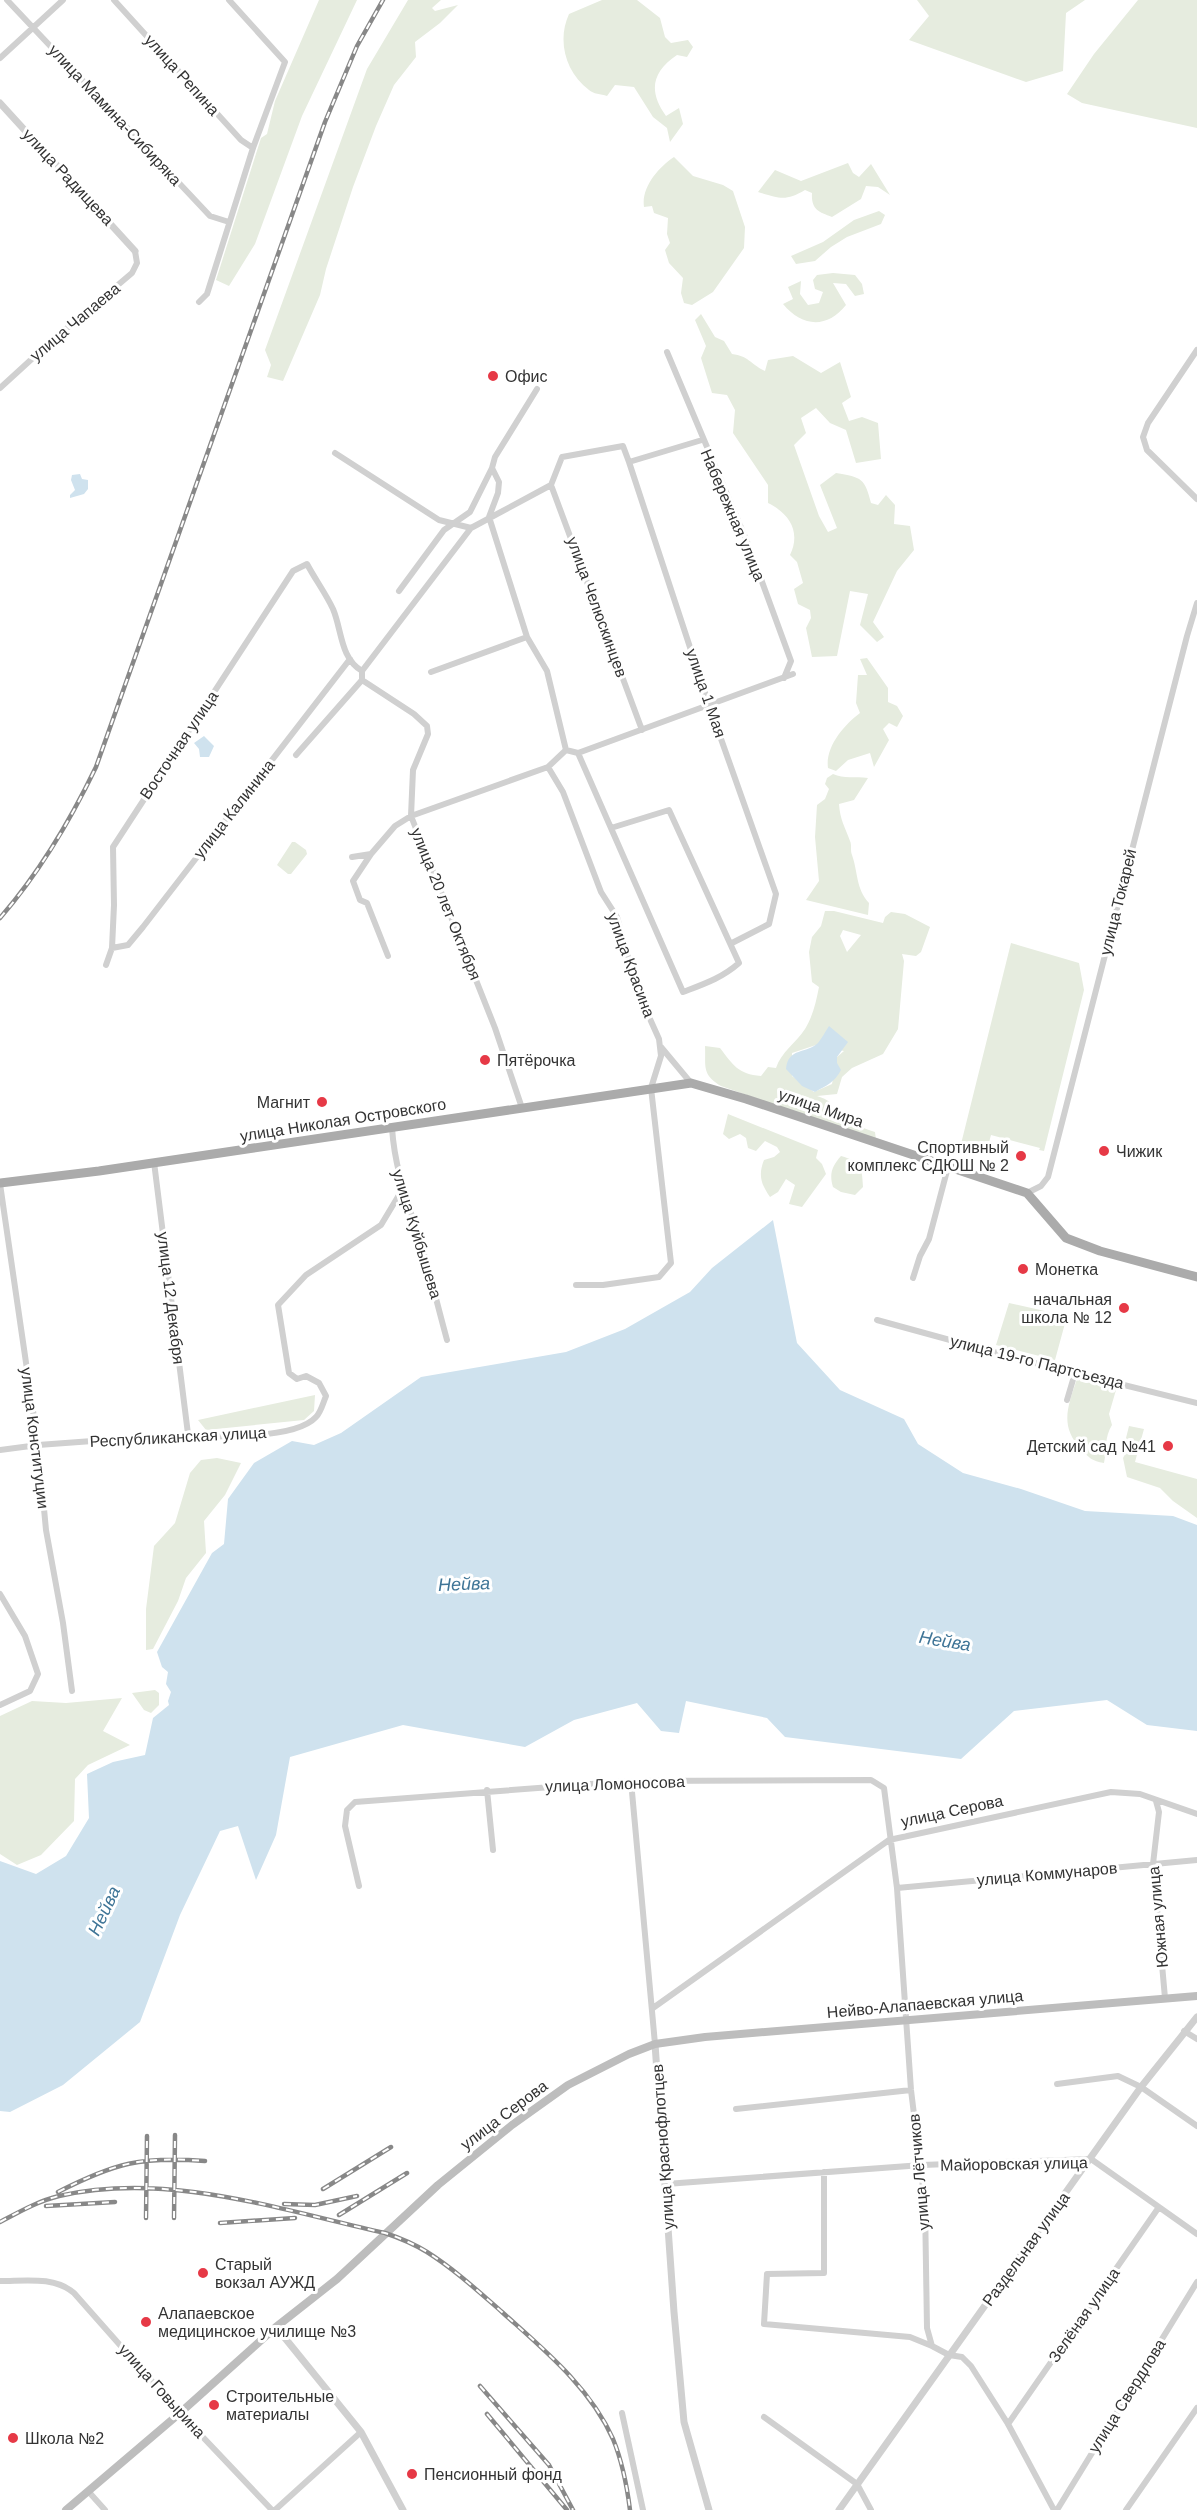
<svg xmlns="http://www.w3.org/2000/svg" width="1197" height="2510" font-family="Arial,sans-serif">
<rect width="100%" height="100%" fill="#fff"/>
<path fill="#e6ecdf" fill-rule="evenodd" d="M319 0H357L302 116 255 244 229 286 216 280 261 138 267 134 275 101Z
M408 0H441L432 8 435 11 458 5 440 23 415 42 416 57 394 85 376 126 353 187 326 269 320 295 283 381 267 377 271 365 265 350 367 69Z
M602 0H637L660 18 665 37 671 43 688 40 693 47 687 57 677 55C652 72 648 91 666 116L679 108 683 124 670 142 667 128 653 117 634 87 615 85 607 96C601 94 593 94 589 90 565 72 557 40 569 14Z
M917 0H1085L1066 13 1063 71 1026 82 909 40 929 16Z
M1138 0H1197V128L1082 103 1067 94 1094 54Z
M674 157 693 176 723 185 733 191 745 227 744 248 713 292 692 305 684 303 681 293 683 278 669 263 665 250 670 243 667 234 668 218 654 213 652 206 644 207C641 187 659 167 674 157Z
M848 163 853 173 859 177 871 164 890 195 878 187 866 186 861 199 832 217C818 212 811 209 812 193L805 190C785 202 779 198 758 192L775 170 801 181Z
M879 211 885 215 881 224 847 237 831 247 815 261 796 264 791 256 823 242 854 220Z
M833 273 855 275 862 284 864 294 855 296 846 284 833 283 846 305C827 329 802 327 783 304L793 299 788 287 801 281 800 294 808 305 819 303 823 292 815 289 813 280 817 275Z
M701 314 715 337 724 341 732 354C749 356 750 364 765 371L768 360 793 356 821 373 840 362 851 397 842 403 849 421 862 417 878 423 881 459 856 463 846 430 830 423 816 408 801 418 806 433 794 445 819 516 828 532 837 528 820 485 836 473C862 477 865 479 871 503L878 505 886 495 895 505 894 524 910 526 914 550 897 571 873 622 884 637 877 642 860 625 868 594 850 591 837 656 812 657 806 628 811 618 810 610 798 604 794 589 803 583 797 562 790 555C801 532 790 514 768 503V485L733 433 735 410 727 395 712 393 701 358 706 346 695 320Z
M867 658 888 688V702L897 706 903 716 897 727 889 723 883 729 889 740 874 767 870 753 848 760 836 771 828 768C825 747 844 725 860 713L856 703 858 675H867L860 659Z
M833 774C844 779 855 776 868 778L854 800 839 804C840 820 845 827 850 841 852 845 850 850 852 855 858 872 856 889 869 903L868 915 806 900 819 881 815 837 817 805 825 799 829 789 825 784 827 778Z
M292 842H295L306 850 307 854 291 874H288L277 865Z
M825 911H834L883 923 885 917 891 912 905 914 930 927 921 952 916 956 902 954 904 961 898 1029 883 1054 852 1068 842 1077 837 1094 817 1096C834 1102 828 1102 839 1114 848 1123 863 1128 875 1132L876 1140 721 1086C701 1074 706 1066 705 1046L720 1048C733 1065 738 1074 761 1076L768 1067 776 1068C781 1052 796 1043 805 1029 813 1016 816 1002 819 987L812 982 809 952 812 937 821 926ZM843 930 861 935 847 952 840 936ZM816 1045 844 1051 837 1057 832 1084 814 1092 792 1076V1053Z
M1011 943 1079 963 1084 990 1044 1151 1039 1150 1040 1148 991 1135 986 1154 960 1148Z
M728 1114 818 1150 816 1158 822 1164 826 1174 802 1207 789 1204 795 1185 786 1179 778 1192 770 1197C761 1184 758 1175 764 1160L774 1157 780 1152 777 1147 765 1141 756 1151 748 1148 746 1138 740 1134 729 1139 723 1134Z
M841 1156C861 1162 862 1166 863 1187L855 1195 841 1192 833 1187C829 1174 832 1166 841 1156Z
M1009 1303 1067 1316 1055 1360 996 1345Z
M1077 1379 1116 1390 1109 1414 1112 1425C1104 1438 1107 1449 1104 1463 1092 1461 1089 1458 1081 1449 1059 1426 1068 1406 1077 1379Z
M315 1395 314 1411 304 1420 206 1430 198 1420Z
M1129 1426 1144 1429 1135 1462 1197 1479V1518L1173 1501 1160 1488 1127 1477 1123 1458 1131 1444 1126 1438Z
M217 1458 241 1463 225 1495 204 1521 206 1553 186 1578 178 1601 153 1649 146 1650V1609L154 1546 175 1523 190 1473 201 1460Z
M155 1690 159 1693V1705L151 1713 144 1710 132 1693Z
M122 1698 103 1731 130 1745 88 1765 75 1779 74 1821 41 1855 17 1865 0 1854V1716L32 1701 66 1703Z"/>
<path fill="#cfe2ee" d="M80 474 82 479 88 480V489L84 494 70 498V495L75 490 71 480 72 475Z
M204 736 214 746 209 757H200L199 749 194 743Z
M829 1026 848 1042 837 1057V1063L841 1070C834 1083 827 1085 815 1092L802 1086 786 1069C788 1047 807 1054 818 1043 822 1038 825 1032 829 1026Z
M773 1220 797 1343 840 1390 904 1419 918 1444 963 1473 1021 1489 1085 1511 1173 1516 1197 1525V1731L1147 1725 1107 1700 1014 1711 961 1759 785 1737 767 1718 686 1701 679 1733 661 1731 637 1703 574 1720 525 1747 403 1725 290 1757 276 1835 256 1880 238 1826 220 1831 180 1915 140 2022 63 2085 10 2112 0 2111V1861L36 1874 66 1856 89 1818 87 1774 113 1762 145 1755 153 1718 169 1705 168 1701 171 1692 166 1684 168 1672 162 1667 157 1652 212 1553 224 1544 228 1499 254 1463 292 1441 314 1445 341 1433 421 1377 566 1352 625 1329 690 1292 712 1268Z"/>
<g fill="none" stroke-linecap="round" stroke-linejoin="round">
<path stroke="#d0d0d0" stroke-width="6" d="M7 0 210 216 229 222
M114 0 241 140 253 148
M0 58 63 0
M199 302 207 294 253 148 285 62 229 0
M1197 350 1148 423 1143 437 1147 450 1197 499
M667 352 750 549 791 661 784 678
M0 388 46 346 132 273 137 263 135 251
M537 389 495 457 492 468 499 482 498 493 489 517 527 637 547 671 566 750
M335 453 439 520 471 528
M629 462 709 705 776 894 769 924 732 943
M551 485 642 730
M399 591 444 530 470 512 492 468
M362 671 471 528 551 485 562 457 623 446 629 462 702 440
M431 672 527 637
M578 753 683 992C704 984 722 978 739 963L669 810 611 828
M296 755 362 680
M548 767 563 792 601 892 617 917 637 990 659 1039 661 1056 651 1088 671 1263 659 1277 603 1285H576
M371 854 353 881 360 900 367 903 388 956
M352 857 371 854 395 826 411 816 548 767 566 750 578 753 793 674
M112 948 128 945 143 927 350 659
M106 965 112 948 114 905 113 847 293 571 307 564C315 579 326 594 333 609 342 630 340 658 362 671V680L414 714 427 726 428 734 413 770 411 816 495 1028 522 1108
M661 1047 691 1083
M392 1128C395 1174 411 1210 424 1254 432 1282 439 1311 447 1340
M154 1162 188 1434
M0 1184 38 1445 46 1530 63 1623 72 1691
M1027 1193 1041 1186 1048 1177 1187 636 1197 603
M913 1278 920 1256 929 1239 948 1167
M877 1320 1027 1361 1197 1403
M1067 1400 1075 1373
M0 1450 38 1445 188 1434C216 1438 296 1439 316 1417 321 1412 323 1403 326 1396L319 1383 306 1376 297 1379 289 1373 278 1305 306 1275 381 1225 402 1190
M0 1594 25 1636 38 1674 30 1691 0 1705
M631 1781 655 2044
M487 1790 493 1850
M1156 1801 1159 1812 1153 1864 1165 1998
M359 1886 345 1826 347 1810 355 1802 631 1781 871 1780 884 1788 897 1888 911 2090 925 2204 927 2328 932 2346 949 2355 962 2357 971 2366 1008 2424 1054 2510
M897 1888 1197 1860
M653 2008 889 1840 1111 1792 1140 1794 1197 1814
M1184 2031 1197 2039
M1057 2084 1118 2076 1141 2087 1197 2126
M736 2109 911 2090
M824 2172V2273L767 2274 764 2324 910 2337 932 2346
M666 2184 922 2165 1091 2159 1197 2234
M0 2281C25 2281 54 2276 74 2293L180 2413 272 2510
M622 2413 643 2510
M764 2417 857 2484 871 2510
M1008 2424 1159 2207
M88 2491 105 2510
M275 2510 361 2432
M1057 2510 1197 2282
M1126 2510 1197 2408"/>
<path stroke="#d0d0d0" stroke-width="7" d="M0 103 135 251
M655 2044 674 2312 684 2422 709 2510
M276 2327 361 2432 403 2510
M839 2510 1141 2087 1197 2017"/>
<path stroke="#bdbdbd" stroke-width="8" d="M66 2510 180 2413 276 2327 337 2279 438 2185 512 2125 568 2085 629 2054 655 2044 705 2037 1197 1996"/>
<path stroke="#ababab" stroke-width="9" d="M0 1183 99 1171 691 1083 746 1099 1027 1193 1066 1238 1100 1251 1197 1277"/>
<g stroke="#888" stroke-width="4.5">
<path id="rail" d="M0 918C40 872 70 821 96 767L325 122 357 46 383 0
M323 2189 391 2147
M58 2192C115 2163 141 2156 205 2161
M284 2204 315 2205 357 2196
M46 2206 115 2202
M339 2215 407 2173
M146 2218 147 2136
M174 2218 175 2135
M0 2222C19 2212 38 2201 59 2196 168 2171 280 2210 385 2233 400 2238 414 2244 427 2252 454 2269 478 2291 502 2312 543 2349 590 2387 613 2439 622 2461 627 2486 630 2510
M220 2223 295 2218
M480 2386 549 2465 573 2510
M487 2414 567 2510"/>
</g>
<use href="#rail" stroke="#fff" stroke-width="2" stroke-dasharray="7" stroke-linecap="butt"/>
</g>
<g fill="#e63946" stroke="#fff" stroke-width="2">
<circle cx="493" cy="376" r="6"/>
<circle cx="485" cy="1060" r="6"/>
<circle cx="322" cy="1102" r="6"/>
<circle cx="1104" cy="1151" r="6"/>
<circle cx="1021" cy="1156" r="6"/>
<circle cx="1023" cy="1269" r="6"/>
<circle cx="1124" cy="1308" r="6"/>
<circle cx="1168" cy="1446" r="6"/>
<circle cx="203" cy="2273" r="6"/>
<circle cx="146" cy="2322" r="6"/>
<circle cx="214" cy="2405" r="6"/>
<circle cx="13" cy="2438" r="6"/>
<circle cx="412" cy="2474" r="6"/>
</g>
<g text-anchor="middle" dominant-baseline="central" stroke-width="6" stroke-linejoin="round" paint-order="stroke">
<g font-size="16" fill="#333" stroke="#fff">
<text transform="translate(182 75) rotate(48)">улица Репина</text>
<text transform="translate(115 115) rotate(47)">улица Мамина-Сибиряка</text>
<text transform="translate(68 177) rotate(47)">улица Радищева</text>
<text transform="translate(75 322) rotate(-40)">улица Чапаева</text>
<text transform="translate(733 515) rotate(67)">Набережная улица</text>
<text transform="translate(597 607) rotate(70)">улица Челюскинцев</text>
<text transform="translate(706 693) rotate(71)">улица 1 Мая</text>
<text transform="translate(179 745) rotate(-56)">Восточная улица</text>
<text transform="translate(234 809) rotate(-52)">улица Калинина</text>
<text transform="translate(1118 902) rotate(-76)">улица Токарей</text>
<text transform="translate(446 904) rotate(68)">улица 20 лет Октября</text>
<text transform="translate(631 965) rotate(70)">улица Красина</text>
<text transform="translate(821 1108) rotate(19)">улица Мира</text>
<text transform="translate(343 1120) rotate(-9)">улица Николая Островского</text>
<text transform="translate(417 1234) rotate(73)">улица Куйбышева</text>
<text transform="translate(171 1298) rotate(83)">улица 12 Декабря</text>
<text transform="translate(1037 1362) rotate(14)">улица 19-го Партсъезда</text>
<text transform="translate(178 1437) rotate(-3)">Республиканская улица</text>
<text transform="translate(35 1438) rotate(83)">улица Конституции</text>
<text transform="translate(615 1784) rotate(-2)">улица Ломоносова</text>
<text transform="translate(952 1811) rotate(-12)">улица Серова</text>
<text transform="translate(1047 1874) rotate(-5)">улица Коммунаров</text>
<text transform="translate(1158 1917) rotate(-95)">Южная улица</text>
<text transform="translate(925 2004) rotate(-5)">Нейво-Алапаевская улица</text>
<text transform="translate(504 2115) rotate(-37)">улица Серова</text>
<text transform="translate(663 2147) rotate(-94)">улица Краснофлотцев</text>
<text transform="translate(1014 2164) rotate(-1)">Майоровская улица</text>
<text transform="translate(919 2172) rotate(-95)">улица Лётчиков</text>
<text transform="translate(1026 2249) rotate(-54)">Раздельная улица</text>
<text transform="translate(1084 2315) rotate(-55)">Зелёная улица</text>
<text transform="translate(162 2391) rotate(48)">улица Говырина</text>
<text transform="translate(1127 2396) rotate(-58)">улица Свердлова</text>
</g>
<g font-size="16" fill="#333" stroke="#fff" text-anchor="start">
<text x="505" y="376">Офис</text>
<text x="497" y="1060">Пятёрочка</text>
<text x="310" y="1102" text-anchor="end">Магнит</text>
<text x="1009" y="1147" text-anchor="end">Спортивный<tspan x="1009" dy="18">комплекс СДЮШ № 2</tspan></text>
<text x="1116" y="1151">Чижик</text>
<text x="1035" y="1269">Монетка</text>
<text x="1112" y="1299" text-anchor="end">начальная<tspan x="1112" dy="18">школа № 12</tspan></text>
<text x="1156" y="1446" text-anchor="end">Детский сад №41</text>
<text x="215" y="2264">Старый<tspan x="215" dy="18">вокзал АУЖД</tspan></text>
<text x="158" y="2313">Алапаевское<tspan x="158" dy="18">медицинское училище №3</tspan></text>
<text x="226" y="2396">Строительные<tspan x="226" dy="18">материалы</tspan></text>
<text x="25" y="2438">Школа №2</text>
<text x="424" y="2474">Пенсионный фонд</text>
</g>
<g font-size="18" font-style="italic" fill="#3f7597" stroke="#fff">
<text transform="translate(464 1584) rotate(-2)">Нейва</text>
<text transform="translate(945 1641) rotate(9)">Нейва</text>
<text transform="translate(104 1911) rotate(-65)">Нейва</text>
</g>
</g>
</svg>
